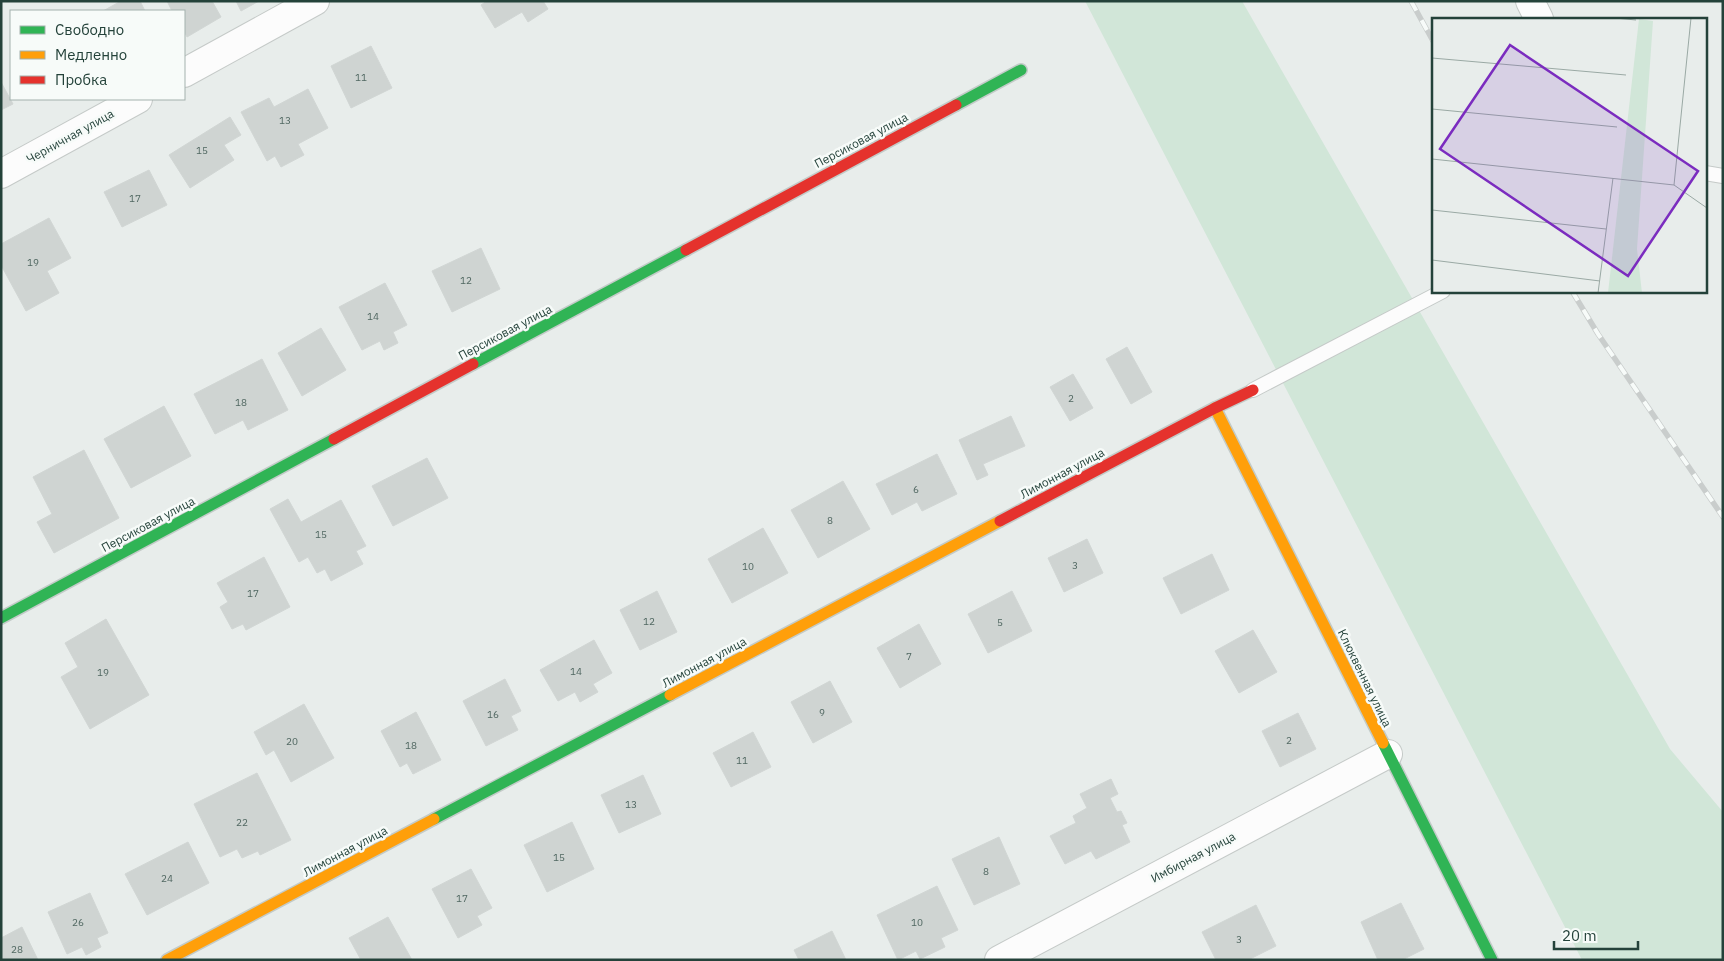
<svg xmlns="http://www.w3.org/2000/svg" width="1724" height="961" font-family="'IBM Plex Sans',sans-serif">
<rect width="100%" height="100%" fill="#e8edeb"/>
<path fill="#d1e6d8" d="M1085 1H1242L1670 749 1723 812V960H1582Z"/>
<path fill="#cfd4d2" stroke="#d1d6d4" d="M121 1H140L145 11H103Z
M167 1H212L221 17 187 37 184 31V11H172Z
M236 1H259L241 11Z
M487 1H543L548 9 528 22 522 12 495 28 481 5Z
M371 46 392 88 351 108 331 66Z
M1 82 13 104 1 110Z
M308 89 328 128 298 144 304 155 281 167 275 156 267 161 241 112 269 98 274 107Z
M230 117 241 135 224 145 234 160 190 188 169 155Z
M149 170 167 205 122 227 104 192Z
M49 218 71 258 47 271 59 293 26 311 1 265V244Z
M481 248 500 289 452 312 432 271Z
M385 283 407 325 393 332 398 343 384 350 380 341 362 350 339 307Z
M321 328 346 370 302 396 278 353Z
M1127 347 1152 392 1131 404 1106 359Z
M262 359 288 410 248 430 243 420 215 434 194 394Z
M1073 374 1093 408 1070 421 1050 387Z
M164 406 191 456 131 488 104 439Z
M1011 416 1025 446 983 464 988 475 977 480 959 440Z
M84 450 119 518 54 553 37 522 52 514 33 477Z
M937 454 957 494 922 511 917 502 892 515 876 484Z
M427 458 448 498 393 526 372 486Z
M843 481 870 529 818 558 791 510Z
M288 499 301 522 341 500 366 546 356 551 363 564 331 581 325 569 317 573 308 557 299 562 270 509Z
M763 528 788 573 732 603 708 559Z
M1087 539 1103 573 1064 592 1048 558Z
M1212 554 1229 590 1181 614 1163 578Z
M264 557 290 607 246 630 243 624 232 629 220 607 228 602 217 583Z
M657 591 677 632 640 650 620 610Z
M1012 591 1032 631 988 653 968 614Z
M106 619 149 695 90 729 61 677 78 667 65 643Z
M919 624 941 664 900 688 877 648Z
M1253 630 1277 672 1239 693 1215 651Z
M594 640 612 673 593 684 598 692 580 702 575 692 558 701 540 670Z
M505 679 521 711 511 716 518 730 486 746 463 701Z
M830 681 852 722 813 743 791 702Z
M304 704 334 758 291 782 274 750 266 755 254 732Z
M416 712 441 760 413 774 407 763 400 767 381 731Z
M1298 713 1316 749 1280 767 1262 731Z
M753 732 771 767 731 787 713 753Z
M257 773 291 840 260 855 258 851 242 858 237 849 220 857 194 804Z
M643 775 661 814 619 833 601 795Z
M1111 779 1118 794 1110 798 1117 812 1121 811 1127 823 1122 825 1130 842 1096 859 1091 851 1065 864 1050 836 1076 823 1073 816 1087 808 1080 794Z
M572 822 594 869 547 892 524 845Z
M999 837 1020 884 974 905 952 859Z
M188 842 209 883 147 915 125 874Z
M471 869 492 908 477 916 482 925 458 938 432 889Z
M937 886 958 930 941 938 945 947 920 959 916 951 898 960 877 915Z
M90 893 108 933 97 938 101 947 86 955 82 947 67 954 48 912Z
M1401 903 1424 949 1402 960H1378L1361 922Z
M1256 905 1276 946 1248 960H1216L1202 932Z
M388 917 412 960H361L349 938Z
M22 927 38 960H1V938Z
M832 931 846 960H799L794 950Z"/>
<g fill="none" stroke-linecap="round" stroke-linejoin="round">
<g stroke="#c5cac8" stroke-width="16">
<path id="lane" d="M1705 173 1723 176
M1253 390 1443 291"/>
</g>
<g stroke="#c5cac8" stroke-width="30">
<path id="street" d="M1530 1 1539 19
M184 73 315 1
M1 174 138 99
M999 960 1388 754"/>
</g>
<g stroke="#c3cbc8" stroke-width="14">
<path id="fast" d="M956 105 1021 70
M473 364 686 250
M1 618 334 439
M1383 743 1492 960
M434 819 670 695"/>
</g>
<g stroke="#c3cbc8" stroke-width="14">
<path id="slow" d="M1215 408 1383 743
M670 695 1000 521
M167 960 434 819"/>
</g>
<g stroke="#c3cbc8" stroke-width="14">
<path id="jam" d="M686 250 956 105
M334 439 473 364
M1000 521 1215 408 1253 390"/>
</g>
<use href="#lane" stroke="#fcfcfc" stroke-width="14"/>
<use href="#street" stroke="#fcfcfc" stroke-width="28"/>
<use href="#fast" stroke="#30b455" stroke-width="11"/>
<use href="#slow" stroke="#ff9f0a" stroke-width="11"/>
<use href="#jam" stroke="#e5322d" stroke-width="11"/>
<g stroke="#c9cdcc" stroke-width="5.5">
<path id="rail" d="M1411 1 1433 41
M1572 291 1598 334 1723 517"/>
</g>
<use href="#rail" stroke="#f7fbf9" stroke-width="4" stroke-dasharray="11" stroke-linecap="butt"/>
</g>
<g text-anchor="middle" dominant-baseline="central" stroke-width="5" stroke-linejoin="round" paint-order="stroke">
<g font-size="10" fill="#506761">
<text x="361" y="77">11</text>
<text x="285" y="120">13</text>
<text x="202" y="150">15</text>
<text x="135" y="198">17</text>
<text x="33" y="262">19</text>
<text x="466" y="280">12</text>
<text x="373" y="316">14</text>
<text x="1071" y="398">2</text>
<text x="241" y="402">18</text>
<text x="916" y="489">6</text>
<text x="830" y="520">8</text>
<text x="321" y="534">15</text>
<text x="1075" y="565">3</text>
<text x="748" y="566">10</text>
<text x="253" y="593">17</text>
<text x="649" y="621">12</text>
<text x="1000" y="622">5</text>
<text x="909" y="656">7</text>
<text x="576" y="671">14</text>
<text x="103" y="672">19</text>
<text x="822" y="712">9</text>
<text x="493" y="714">16</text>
<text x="1289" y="740">2</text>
<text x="292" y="741">20</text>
<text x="411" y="745">18</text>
<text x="742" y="760">11</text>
<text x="631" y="804">13</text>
<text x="242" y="822">22</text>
<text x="559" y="857">15</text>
<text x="986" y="871">8</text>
<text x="167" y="878">24</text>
<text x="462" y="898">17</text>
<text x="78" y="922">26</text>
<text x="917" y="922">10</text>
<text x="1239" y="939">3</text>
<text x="17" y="949">28</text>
</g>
<g font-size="12" fill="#24423a" stroke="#f7fbf9">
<text transform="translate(70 136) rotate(-29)">Черничная улица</text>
<text transform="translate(861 140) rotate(-28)">Персиковая улица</text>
<text transform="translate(505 332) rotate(-28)">Персиковая улица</text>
<text transform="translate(1062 473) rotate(-28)">Лимонная улица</text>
<text transform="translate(148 524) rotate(-28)">Персиковая улица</text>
<text transform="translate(704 662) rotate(-28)">Лимонная улица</text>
<text transform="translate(1365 678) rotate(64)">Клюквенная улица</text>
<text transform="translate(345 851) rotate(-28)">Лимонная улица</text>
<text transform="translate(1193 857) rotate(-28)">Имбирная улица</text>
</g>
</g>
<g transform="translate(1432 18)">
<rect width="275" height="275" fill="#e8edeb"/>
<path d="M207 1 221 3 205 231 210 275H176Z" fill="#d1e6d8"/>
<path fill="none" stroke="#9aa9a4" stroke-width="1" d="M183 0 204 2M0 40 194 57M0 91 185 109M0 141 242 167 275 190M242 167 259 0M0 192 174 211M0 242 168 263M166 275 181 160"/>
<path fill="#7b2cbf" fill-opacity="0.15" stroke="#7b2cbf" stroke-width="2.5" d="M78 27 266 153 196 258 8 131Z"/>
<rect width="275" height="275" fill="none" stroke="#24423a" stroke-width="2.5"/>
</g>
<rect width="1724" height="961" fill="none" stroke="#24423a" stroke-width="5"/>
<rect x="10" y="10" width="175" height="90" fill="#f7fbf9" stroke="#a3b1ad"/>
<rect x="20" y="26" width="25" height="8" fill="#30b455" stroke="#a3b1ad"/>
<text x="55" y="35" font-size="15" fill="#24423a">Свободно</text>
<rect x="20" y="51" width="25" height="8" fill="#ff9f0a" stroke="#a3b1ad"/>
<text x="55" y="60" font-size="15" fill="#24423a">Медленно</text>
<rect x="20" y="76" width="25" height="8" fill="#e5322d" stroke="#a3b1ad"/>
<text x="55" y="85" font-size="15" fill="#24423a">Пробка</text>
<path d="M1554 941v8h84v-8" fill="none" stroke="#24423a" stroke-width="2.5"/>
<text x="1562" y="941" font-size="15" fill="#24423a" stroke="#f7fbf9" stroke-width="4" paint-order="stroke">20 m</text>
</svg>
